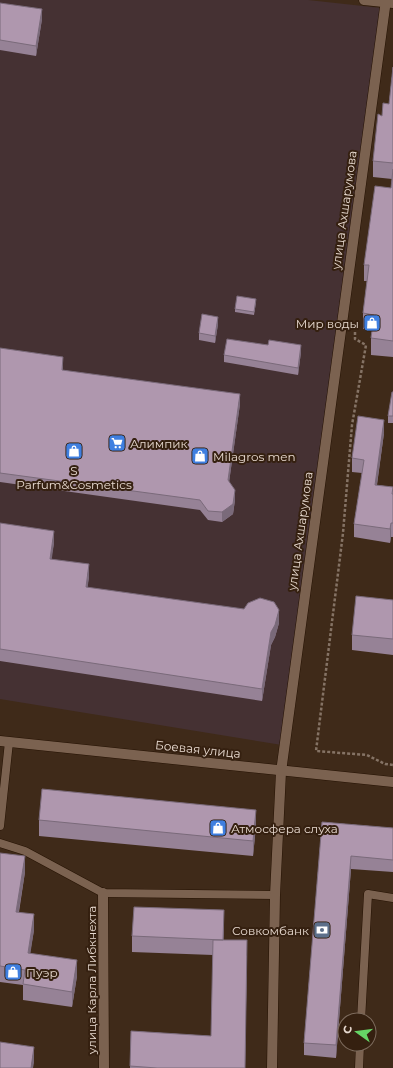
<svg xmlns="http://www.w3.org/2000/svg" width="393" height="1068" font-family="Montserrat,sans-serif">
<rect width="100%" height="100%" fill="#3f2a19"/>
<path fill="#453133" d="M0 0H308L381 8 282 745 0 699Z"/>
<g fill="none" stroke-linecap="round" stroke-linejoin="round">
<g stroke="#251203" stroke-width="9">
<path id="service" d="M0 826 9 742
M0 843 25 851 103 893 275 895
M361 1020 368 894 393 898
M359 1068 360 1044"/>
</g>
<g stroke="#251203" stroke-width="11">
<path id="minor" d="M364 0 393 3
M103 893 104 1068"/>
</g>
<g stroke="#251203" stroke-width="11">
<path id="tertiary" d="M272 1068 275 895 281 772 386 0"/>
</g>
<g stroke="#251203" stroke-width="11">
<path id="secondary" d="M0 741 393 782"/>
</g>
<path stroke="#857365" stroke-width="2.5" stroke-dasharray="3 2" stroke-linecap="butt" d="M355 332V339L366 345 352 425 343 533 316 751 367 755 385 764 393 765"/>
<use href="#service" stroke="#7b6250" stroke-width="8"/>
<use href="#minor" stroke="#7b6250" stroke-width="10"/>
<use href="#tertiary" stroke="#7b6250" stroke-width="10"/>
<use href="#secondary" stroke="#7b6250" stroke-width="10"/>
</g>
<path fill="#968296" d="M0 3 42 19 36 56 0 50Z
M393 67V357L371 355V338L372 330 363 329V313L367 281H364V265L391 188 392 179 373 177V161L382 116 389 104Z
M256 302 254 315 235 312V309Z
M218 324 215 343 199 340V333Z
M0 348 63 366V370L240 404 229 482 235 500 233 514 222 522 208 520 200 510 0 482Z
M301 352 298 375 224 362V355Z
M393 392V423H388V416Z
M384 433 377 485 393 487V537H391L390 543 354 537V524L362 473 352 472V458Z
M0 523 54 543 51 559 89 577 87 588 279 623 275 637 271 645 262 701 0 661Z
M393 600V655L352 650V635Z
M39 820 256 826 253 856 39 836Z
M322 822 393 828V872L351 869 336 1058 304 1055V1043Z
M0 853 25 872 19 912 34 930 30 953 77 976 72 1007 23 1000V985L0 982Z
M224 926 223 940 247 956 245 1068H130L131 1031 211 1036 213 955 132 952V936Z"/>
<path fill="#7a6a7a" d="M42 9V19L36 56V46Z
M218 317V324L215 343V336Z
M301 345V352L298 375V368Z
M63 357V366L62 380V370Z
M240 394V404L228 490V480Z
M384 420V433L375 498V485Z
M235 490V500L233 514 222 522V512Z
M391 523V537L390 543V529Z
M54 531V543L50 572V559Z
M89 564V577L86 600V587Z
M279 610V623L275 637 271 645 262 701V689L271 632Z
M256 810V826L253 856V841Z
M25 856V872L16 928V912Z
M351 856V869L336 1058V1045Z
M224 910V926L223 956V940Z
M34 914V930L28 969V953Z
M77 960V976L72 1007V992Z
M34 1047V1063L33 1068H31Z"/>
<path fill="#af97ae" stroke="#7a6a7a" d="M0 3 42 9 36 46 0 40Z
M393 67V163L373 161 378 114 382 116 383 103 389 104Z
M393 169V341L371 338 374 315 363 313 369 265H364L375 186 391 188Z
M237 296 256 299 254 312 235 309Z
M202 314 218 317 215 336 199 333Z
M227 339 268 345 269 340 301 345 298 368 224 355Z
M0 348 63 357 62 370 240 394 228 480 235 490 233 504 222 512 208 511 200 500 0 473Z
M392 392H393V416H388Z
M358 416 384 420 375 485 393 487 392 494H393V523H391L390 529 354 524 364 460 352 458Z
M0 523 54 531 50 559 89 564 86 587 244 609 248 603 260 598 274 602 279 610 275 625 271 632 262 689 0 649Z
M356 596 393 600V639L352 635Z
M42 789 256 810 253 841 39 820Z
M322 822 393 828V860L351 856 336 1045 304 1043Z
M0 853 25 856 16 912 34 914 28 953 77 960 72 992 23 984 25 970 0 966Z
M134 907 224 910 223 940 132 936Z
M213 940H247L245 1068H157L130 1066 131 1031 211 1036Z
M0 1042 34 1047 31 1068H0Z"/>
<defs>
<g id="shop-square" transform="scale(0.9)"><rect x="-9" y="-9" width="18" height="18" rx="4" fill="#3f7fe0" stroke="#352010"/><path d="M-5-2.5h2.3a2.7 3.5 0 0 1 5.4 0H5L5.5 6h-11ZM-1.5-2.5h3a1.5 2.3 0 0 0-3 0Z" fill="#fff"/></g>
<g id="supermarket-square" transform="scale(0.9)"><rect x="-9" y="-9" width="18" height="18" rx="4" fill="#3f7fe0" stroke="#352010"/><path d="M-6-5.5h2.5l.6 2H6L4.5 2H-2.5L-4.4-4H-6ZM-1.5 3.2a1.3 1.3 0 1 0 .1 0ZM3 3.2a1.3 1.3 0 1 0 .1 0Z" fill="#fff"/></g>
<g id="bank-square" transform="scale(0.9)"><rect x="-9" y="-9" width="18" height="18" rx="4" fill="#5c6f8a" stroke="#352010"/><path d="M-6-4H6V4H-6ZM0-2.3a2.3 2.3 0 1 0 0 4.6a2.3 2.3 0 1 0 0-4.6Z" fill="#fff"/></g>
</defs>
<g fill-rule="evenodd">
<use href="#shop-square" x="372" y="323"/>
<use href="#supermarket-square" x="117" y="443"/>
<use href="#shop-square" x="74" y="451"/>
<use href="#shop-square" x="200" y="456"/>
<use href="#shop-square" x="218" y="828"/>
<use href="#bank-square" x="322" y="930"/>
<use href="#shop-square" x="13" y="972"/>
</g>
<g text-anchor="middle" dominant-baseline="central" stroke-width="4" stroke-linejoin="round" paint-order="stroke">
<g font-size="12" fill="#e7d9cf" stroke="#352010">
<text transform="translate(344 210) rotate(-82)">улица Ахшарумова</text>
<text transform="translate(300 531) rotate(-82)">улица Ахшарумова</text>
<text transform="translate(198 749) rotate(6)">Боевая улица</text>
<text transform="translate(91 980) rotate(-90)">улица Карла Либкнехта</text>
</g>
<g font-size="12" fill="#e7d9cf" stroke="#352010" text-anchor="start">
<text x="359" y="323" text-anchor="end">Мир воды</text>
<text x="130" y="443">Алимпик</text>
<text x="213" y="456">Milagros men</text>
<text x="74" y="470" text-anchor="middle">S<tspan x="74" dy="14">Parfum&amp;Cosmetics</tspan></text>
<text x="231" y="828">Атмосфера слуха</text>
<text x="309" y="930" text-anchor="end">Совкомбанк</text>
<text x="26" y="972">Пуэр</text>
</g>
</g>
<g transform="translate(357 1032) rotate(284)"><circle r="19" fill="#352010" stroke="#7c6a5c"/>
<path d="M0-3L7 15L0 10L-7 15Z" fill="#66d466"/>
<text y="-6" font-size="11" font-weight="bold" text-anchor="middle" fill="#e7d9cf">С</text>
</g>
</svg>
